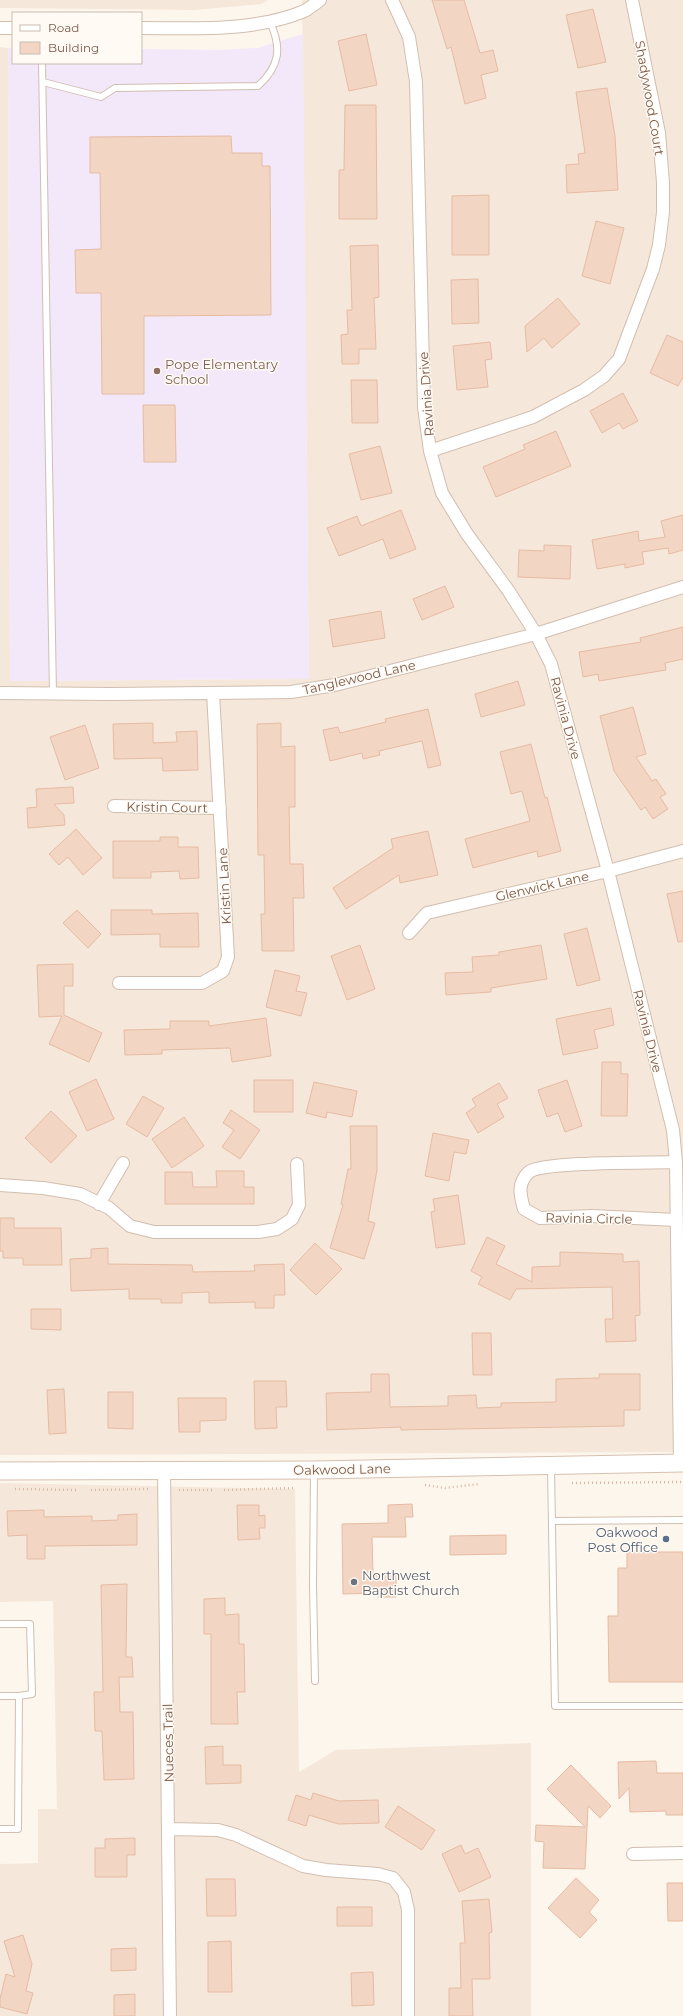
<svg xmlns="http://www.w3.org/2000/svg" width="683" height="2016" font-family="Montserrat,sans-serif">
<rect width="100%" height="100%" fill="#fdf6ec"/>
<path fill="#f5e8da" d="M0 0H269L261 4 194 10 0 8Z
M302 0H683V1452L0 1455V47L8 48 10 681 309 679Z
M0 1483 295 1489 299 1772 336 1750 531 1743V2016H0V1864L38 1863V1809H57L53 1601 0 1602Z"/>
<path fill="#f3e8fa" d="M303 34 309 679 10 681 8 48H13V63H141V49L221 50 257 48Z"/>
<path fill="#f3d5c3" stroke="#e6bba3" d="M432 0H464L480 53 493 50 498 71 481 75 486 98 465 104 451 47 447 49Z
M593 9 606 62 578 68 566 15Z
M366 34 377 85 349 91 338 41Z
M607 88 615 136 618 190 567 193 566 165 579 164 578 154 585 153 576 92Z
M345 105H376L377 219H339V170H344Z
M231 136 232 153H262V166H270L271 315 144 316V394H102L101 293H76L75 250 101 249 100 173H90V137Z
M489 195V255H452V196Z
M596 221 624 228 610 284 582 276Z
M378 245 379 297 374 298 376 349H359V364H342L341 335 348 334 347 310H352L350 246Z
M478 279 479 323 452 324 451 280Z
M558 298 580 324 552 348 544 338 527 352 525 326Z
M667 335 683 342V377L678 386 650 373Z
M490 342 492 359 485 360 488 387 457 390 453 346Z
M351 380H377L378 423H352Z
M623 393 638 421 623 429 619 423 602 433 590 411Z
M143 405H175L176 462H144Z
M556 431 571 466 496 497 483 467 525 449 523 445Z
M380 446 392 493 361 500 349 454Z
M401 510 416 549 390 559 383 539 339 556 327 528 357 516 361 526Z
M683 515V550L669 554 668 548 642 552 644 564 625 568V564L597 569 592 540 638 531 639 541 665 537 661 521Z
M544 545 571 546 570 579 518 577 519 550 544 551Z
M445 586 454 607 422 620 413 599Z
M381 611 385 638 333 647 329 620Z
M683 627V659L665 663 666 670 599 681 598 674 583 677 579 652 641 642 640 638Z
M518 681 525 705 481 717 475 694Z
M633 707 646 754 636 757 652 781 656 779 666 794 660 797 668 809 653 819 645 807 641 810 614 771 600 716Z
M428 709 441 765 428 768 422 741 379 751 380 755 363 759 362 753 330 761 323 730 338 727 340 733 386 722 385 719Z
M153 723V743L177 742 176 732 197 731 198 770 163 771 162 758 114 759 113 724Z
M281 723V747L295 746V807H289L290 864H303L304 898H293L294 951H262L261 914H265L264 855H258L257 724Z
M85 725 99 768 65 780 50 737Z
M531 744 545 798 547 797 561 851 538 857 537 851 473 868 465 839 530 821 522 791 511 794 500 752Z
M73 787 74 803 54 804 64 815 65 825 28 828 27 808 37 807 36 789Z
M76 829 102 858 83 875 68 857 59 865 49 854Z
M428 831 438 875 400 883 399 875 346 909 333 888 393 848 391 839Z
M160 837H178V847H198L199 878 180 879 179 871 151 872V878H113V841H160Z
M683 891V941L678 942 667 894Z
M77 910 101 934 88 948 63 923Z
M111 910H152V914L198 913 199 947H160V934L111 935Z
M587 928 600 980 577 986 564 934Z
M360 945 375 989 347 1000 331 956Z
M541 945 547 979 491 988V992L446 995 445 973 473 972 472 957 499 955V952Z
M73 964V986H64V1015L102 1033 89 1062 49 1044 62 1016 39 1017 37 965Z
M275 970 300 976 296 991 307 993 301 1016 266 1007Z
M611 1008 614 1025 594 1030 598 1048 563 1055 556 1019Z
M266 1018 271 1056 232 1062 230 1048 162 1050V1054L125 1055 124 1030 170 1029V1021H209V1026Z
M602 1062H621V1074H628L627 1116H601Z
M96 1079 114 1119 87 1131 69 1092Z
M254 1080H293V1112H254Z
M567 1080 582 1126 565 1132 558 1113 547 1117 538 1090Z
M314 1082 357 1091 352 1117 327 1112 326 1118 306 1113Z
M499 1083 508 1098 497 1104 504 1117 478 1133 466 1113 476 1106 472 1099Z
M143 1096 164 1108 147 1137 126 1124Z
M231 1110 260 1130 240 1159 222 1147 234 1130 223 1123Z
M51 1111 77 1136 51 1163 25 1138Z
M184 1117 204 1146 172 1168 152 1139Z
M350 1126H377V1170L368 1221 375 1223 364 1259 330 1248 343 1205 341 1204 348 1169H351Z
M433 1133 469 1140 466 1154 454 1152 449 1181 425 1176Z
M216 1171H244V1187H254V1204H165V1172H192L193 1187H217Z
M458 1195 465 1244 436 1248 431 1212 435 1211 433 1199Z
M0 1218H14V1228H61L62 1265H23V1258H3V1251H0Z
M487 1237 505 1246 496 1264 532 1282V1267L560 1266V1252L623 1254V1262L639 1261 640 1315 635 1316 636 1341 606 1342 605 1319H613L612 1287 516 1289 510 1300 478 1284 482 1277 471 1271Z
M315 1243 342 1269 316 1295 290 1270Z
M108 1248V1264L192 1265 193 1272 255 1271 254 1265 284 1264 285 1295H274V1308H255V1302L209 1303V1292L182 1293V1303H161V1299H129V1289L71 1291 70 1259 91 1258V1249Z
M31 1309H61V1330L31 1329Z
M472 1333H491L492 1375H473Z
M371 1374H389L390 1407 448 1406V1396L476 1395 477 1408 501 1407V1403L556 1402V1379L599 1378V1374H640V1410H624V1426L401 1430V1427L327 1430 326 1393 371 1392Z
M254 1381H286L287 1407H276L277 1428 255 1429Z
M64 1389 66 1433 49 1434 47 1390Z
M108 1392H133V1429L108 1428Z
M178 1398H226V1420L200 1421V1432H179Z
M412 1504 413 1517H405L406 1537H372L373 1575 396 1574V1597H378V1593L343 1594 342 1524 388 1523V1505Z
M237 1505H259V1516L265 1515V1528H259L260 1539 238 1540Z
M44 1510V1517L92 1516V1521L118 1520V1515L137 1514V1545L45 1546V1559H27V1535L8 1536 7 1511Z
M506 1535V1554L450 1555V1536Z
M627 1552H683V1682H609L608 1616H618V1568H627Z
M127 1584 126 1657H132L133 1677H119L120 1712H133L134 1779 104 1780 102 1731H95L94 1692H103L101 1585Z
M225 1598V1615L239 1614V1644H244L245 1692H237L238 1724H211V1634H204V1599Z
M223 1746V1765H241V1783L206 1784 205 1747Z
M656 1761 657 1773H683V1815H666V1811L630 1812 629 1788 619 1799 618 1762Z
M571 1765 611 1806 600 1818 588 1806 585 1869 543 1868 544 1842 535 1841 536 1825 585 1827 547 1789Z
M313 1793 339 1801 378 1800 379 1823 338 1824 309 1815 306 1826 288 1820 296 1795 311 1800Z
M398 1806 435 1830 422 1850 385 1827Z
M135 1838V1855H127V1877H95V1848H105V1839Z
M461 1845 465 1854 478 1848 491 1877 459 1892 442 1854Z
M576 1878 599 1900 589 1912 597 1920 580 1938 548 1908Z
M206 1879H235L236 1916H207Z
M667 1883H683V1921H668Z
M489 1899 492 1932 489 1933 490 1979H472L473 2016H449V1988H461L460 1943H465L462 1901Z
M337 1907H372V1926H337Z
M23 1935 32 1964 26 1991 33 1993 27 2014 0 2007V1999L6 1974 15 1977 4 1941Z
M231 1941 232 1992H208V1942Z
M136 1948V1970L111 1971V1949Z
M373 1972 374 2005 352 2006 351 1973Z
M135 1994V2016H114V1995Z"/>
<g fill="none" stroke-linecap="round" stroke-linejoin="round">
<g stroke="#d1beb0" stroke-width="8">
<path id="lane" d="M42 63 53 694
M43 82 101 97 115 88 258 86C280 66 282 48 270 22
M551 1467 555 1706H683
M314 1471 313 1586 315 1681
M552 1521 683 1520
M0 1624H30L32 1694 19 1696 18 1829H0
M0 1696H19"/>
</g>
<g stroke="#d1beb0" stroke-width="14">
<path id="street" d="M392 0 409 37 416 82 424 407 430 451 442 493 467 534 508 590 536 634 551 664 608 871 673 1130 676 1162 680 1463
M0 28H13
M141 28C194 28 252 32 302 12 308 10 314 4 320 0
M430 451 533 417 584 390 604 376 619 359 653 269 659 245 663 212V183L659 133 632 0
M0 693 110 694 291 692 335 685 536 634 683 587
M114 806 220 808
M409 933 427 913 608 871 683 851
M119 983H202L223 971 228 957 213 693
M676 1162C652 1163 543 1161 529 1172 517 1183 520 1195 524 1209L540 1218 592 1216 677 1220
M0 1185 43 1188 80 1194 109 1208 130 1226 154 1232H258L277 1229 292 1219 299 1205 297 1164
M99 1204 123 1163
M164 1471 170 2016
M169 1829 218 1830 236 1835 303 1866 326 1870 378 1874 393 1878 404 1892 408 1910V2016
M633 1854 683 1853"/>
</g>
<g stroke="#d6c0b0" stroke-width="19">
<path id="secondary" d="M0 1471 314 1470 683 1463"/>
</g>
<path stroke="#d9b8a5" stroke-width="2.5" stroke-dasharray="1 3" stroke-linecap="butt" d="M572 1483 683 1482
M425 1485 445 1488 479 1484
M15 1489 77 1490
M91 1490 149 1489
M179 1490H214
M224 1490 295 1488"/>
<use href="#lane" stroke="#fff" stroke-width="6"/>
<use href="#street" stroke="#fff" stroke-width="12"/>
<use href="#secondary" stroke="#fff" stroke-width="17"/>
</g>
<circle fill="#8d6e63" stroke="#fffaf3" stroke-width="1.5" cx="157" cy="371" r="4"/>
<circle fill="#5c6f8a" stroke="#fffaf3" stroke-width="1.5" cx="666" cy="1539" r="4"/>
<circle fill="#6b7280" stroke="#fffaf3" stroke-width="1.5" cx="354" cy="1582" r="4"/>
<g text-anchor="middle" dominant-baseline="central" stroke-width="3" stroke-linejoin="round" paint-order="stroke">
<g font-size="13" fill="#7a5c4d" stroke="#fffaf3">
<text transform="translate(650 98) rotate(80)">Shadywood Court</text>
<text transform="translate(426 394) rotate(-94)">Ravinia Drive</text>
<text transform="translate(359 677) rotate(-13)">Tanglewood Lane</text>
<text transform="translate(566 718) rotate(75)">Ravinia Drive</text>
<text transform="translate(167 807) rotate(1)">Kristin Court</text>
<text transform="translate(224 886) rotate(-93)">Kristin Lane</text>
<text transform="translate(542 886) rotate(-13)">Glenwick Lane</text>
<text transform="translate(648 1031) rotate(76)">Ravinia Drive</text>
<text transform="translate(589 1218) rotate(1)">Ravinia Circle</text>
<text transform="translate(342 1469) rotate(-1)">Oakwood Lane</text>
<text transform="translate(168 1743) rotate(-91)">Nueces Trail</text>
</g>
<g font-size="13" fill="#785e54" stroke="#fffaf3" text-anchor="start">
<text x="165" y="364">Pope Elementary<tspan x="165" dy="15">School</tspan></text>
</g>
<g font-size="13" fill="#4e5e75" stroke="#fffaf3" text-anchor="end">
<text x="658" y="1532">Oakwood<tspan x="658" dy="15">Post Office</tspan></text>
</g>
<g font-size="13" fill="#5b616d" stroke="#fffaf3" text-anchor="start">
<text x="362" y="1575">Northwest<tspan x="362" dy="15">Baptist Church</tspan></text>
</g>
</g>
<rect x="12" y="12" width="130" height="52" fill="#fffaf3" stroke="#cabbb1"/>
<rect x="20" y="25" width="20" height="6" fill="#ffffff" stroke="#cabbb1"/>
<text x="48" y="32" font-size="12" fill="#7a5c4d">Road</text>
<rect x="20" y="42" width="20" height="12" fill="#f3d5c3" stroke="#cabbb1"/>
<text x="48" y="52" font-size="12" fill="#7a5c4d">Building</text>
</svg>
